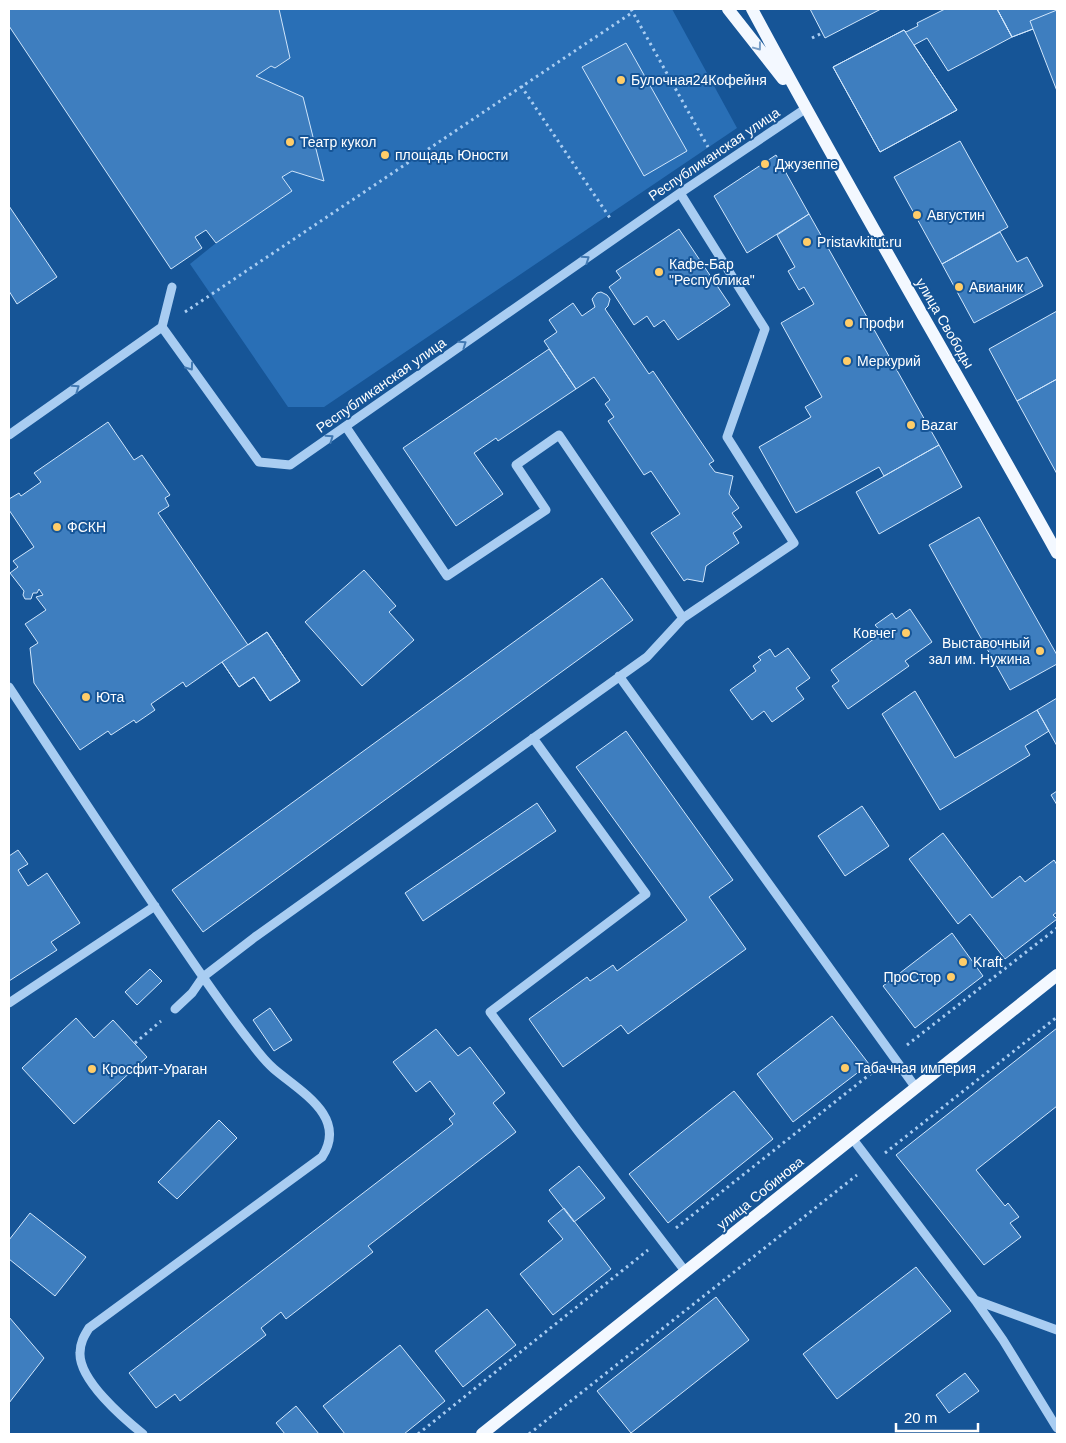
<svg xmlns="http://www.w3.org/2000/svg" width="1066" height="1443" font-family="Arial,sans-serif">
<rect width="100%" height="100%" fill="#165597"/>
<path fill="#296fb6" d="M279 9H672L737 128 324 407H288L190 264 216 243 292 191 282 177 292 171 323 181 303 97 256 76 271 66 276 68 290 58Z"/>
<path fill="#3e7ebf" stroke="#d0e6fc" d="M9 9H279L290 58 275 68 271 66 256 76 303 97 324 181 292 171 282 177 292 191 216 243 206 230 195 237 202 248 171 269 9 26Z
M810 9H881L825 38Z
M945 9H997L1012 37 948 71 927 38 914 45 957 110 880 152 833 67 904 30 906 32 918 26 917 23Z
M997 9H1057V91L1033 29 1012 37Z
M997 9H1057V10L1030 21 1033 29 1012 37Z
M904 30 957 110 880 152 833 67Z
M626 43 687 151 644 176 582 67Z
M960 141 1008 227 942 264 894 177Z
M776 155 809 214 747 253 714 196Z
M9 206 57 277 17 304 9 291Z
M809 214 939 445 884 476 879 467 796 513 759 447 811 417 805 407 822 397 781 323 814 304 804 287 799 290 788 271 795 267 777 235Z
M679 229 730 305 678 340 664 320 654 327 647 316 634 325 609 287 621 278 616 271Z
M1000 232 1017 262 1027 257 1043 286 974 323 942 264Z
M601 292 607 295 610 299 608 306 605 309 649 374 653 371 714 461 709 464 715 472 733 476 729 494 739 508 732 513 742 527 733 533 739 543 706 566 703 582 687 579 684 581 651 533 680 514 651 471 644 475 608 421 614 417 605 404 610 400 594 377 576 389 544 341 557 332 549 320 573 303 582 316 595 307 592 299 597 293Z
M1057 311V379L1017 401 989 349Z
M549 349 576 389 498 441 496 438 474 453 503 494 456 526 403 448Z
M1057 379V474L1017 401Z
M108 422 134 460 142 455 170 495 165 498 169 506 158 513 248 645 267 632 300 681 270 701 254 677 239 687 222 662 186 687 183 682 151 704 155 710 136 723 134 720 111 735 108 731 80 750 34 683 30 648 38 643 25 624 46 610 36 597 43 595 39 589 37 593H33L31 599H25L23 595 24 591 10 573 18 567 13 561 34 547 9 510V499L19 493 21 496 41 482 34 473Z
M939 445 962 487 879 534 856 492Z
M979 517 1057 655V664L1010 690 929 545Z
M364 570 396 606 389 612 414 640 362 686 305 622Z
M602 578 633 620 203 932 172 890Z
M910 609 932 642 905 661 909 666 848 709 832 686 839 681 831 670 882 633 875 625 892 613 896 619Z
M267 632 300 681 270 701 254 677 239 687 222 662Z
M788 648 810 678 796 688 804 699 772 722 764 711 752 720 730 690 756 671 753 666 761 660 758 657 770 649 775 657Z
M915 691 955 758 1037 710 1049 731 1025 746 1030 755 940 810 882 714Z
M1057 698V746L1037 710Z
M626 731 733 880 709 897 746 949 628 1034 621 1025 563 1067 529 1019 587 977 590 981 613 965 617 971 687 920 576 767Z
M1057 791V805L1051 795Z
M537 803 556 831 423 921 405 893Z
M862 806 889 846 845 876 818 836Z
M943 833 992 898 1020 876 1025 882 1054 860 1057 865V912L1053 915 1057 919 1005 959 970 914 958 924 909 859Z
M18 850 28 864 18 870 28 886 47 873 80 923 51 942 57 950 9 981V856Z
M952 933 983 976 915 1028 883 986Z
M150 969 162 981 137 1005 125 992Z
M270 1008 292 1040 274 1051 253 1020Z
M832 1016 869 1064 793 1122 757 1074Z
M76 1018 94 1038 113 1020 147 1057 74 1124 22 1068Z
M1057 1028V1106L976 1170 1005 1206 1008 1203 1019 1217 1010 1223 1021 1237 984 1265 896 1155Z
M436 1029 458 1056 470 1047 505 1093 493 1103 516 1132 368 1246 373 1252 286 1319 281 1312 261 1328 266 1335 180 1401 175 1394 156 1408 129 1373 453 1124 449 1119 455 1114 430 1081 416 1092 393 1062Z
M734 1091 773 1139 668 1223 629 1174Z
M219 1120 237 1138 177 1199 158 1182Z
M579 1166 605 1198 574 1222 549 1190Z
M564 1208 611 1269 553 1315 520 1274 563 1239 548 1221Z
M30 1213 86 1257 55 1296 9 1259V1240Z
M916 1267 951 1311 837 1399 803 1354Z
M716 1297 749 1340 631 1433 597 1391Z
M487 1309 516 1345 463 1387 435 1351Z
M9 1317 44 1358 9 1403Z
M400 1345 445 1401 404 1434H345L323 1406Z
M965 1373 979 1391 949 1413 936 1395Z
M296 1406 319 1434H285L276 1423Z"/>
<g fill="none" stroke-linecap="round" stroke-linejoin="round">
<path stroke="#a9cdf2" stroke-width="3" stroke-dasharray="2.5 4" stroke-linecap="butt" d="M631 9 708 147
M812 38 822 33
M521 86 610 218
M185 312 633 12
M135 1043 161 1021
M907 1045 1057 928
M885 1153 1057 1017
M676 1228 879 1067
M418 1434 648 1250
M529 1434 857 1175"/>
<path stroke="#a9cdf2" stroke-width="9" d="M162 327 259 462 290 465 680 193 805 109
M162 327 172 287
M346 427 447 576 546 510 516 465 559 435 683 618
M9 435 162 327
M619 676 916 1088
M9 687C61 766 113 845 166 923 194 964 221 1005 252 1044 258 1052 266 1062 274 1069 301 1092 348 1117 322 1157L89 1328C84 1336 80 1343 80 1353 79 1380 123 1418 143 1434
M533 738 646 894 490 1012 578 1131 685 1271
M9 1003 155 906
M175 1009 192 993 203 977 255 937 647 657 683 618 794 543 727 437 765 329 680 193
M852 1138 975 1300 1003 1340 1057 1428
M975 1300 1057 1330"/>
<path stroke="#f3f8ff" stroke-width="12" d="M728 9 783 79
M752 9C850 192 956 371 1057 553
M482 1434 1057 975"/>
</g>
<defs><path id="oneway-chevron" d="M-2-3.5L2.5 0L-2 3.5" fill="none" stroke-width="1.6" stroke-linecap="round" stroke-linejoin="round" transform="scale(1.25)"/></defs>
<use stroke="#799ec6" href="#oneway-chevron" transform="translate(758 47) rotate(53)"/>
<g stroke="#4279b2">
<use href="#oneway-chevron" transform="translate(586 259) rotate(-35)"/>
<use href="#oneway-chevron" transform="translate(463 344) rotate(-35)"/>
<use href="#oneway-chevron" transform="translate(190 367) rotate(54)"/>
<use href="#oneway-chevron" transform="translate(76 388) rotate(-35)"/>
<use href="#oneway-chevron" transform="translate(330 438) rotate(-35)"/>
</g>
<g fill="#ffcd69" stroke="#165597" stroke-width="2">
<circle cx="621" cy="80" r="5"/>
<circle cx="290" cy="142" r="5"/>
<circle cx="385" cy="155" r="5"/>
<circle cx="765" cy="164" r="5"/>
<circle cx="917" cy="215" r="5"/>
<circle cx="807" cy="242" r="5"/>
<circle cx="659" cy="272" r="5"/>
<circle cx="959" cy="287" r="5"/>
<circle cx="849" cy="323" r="5"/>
<circle cx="847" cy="361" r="5"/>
<circle cx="911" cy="425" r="5"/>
<circle cx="57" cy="527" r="5"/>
<circle cx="906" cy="633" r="5"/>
<circle cx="1040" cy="651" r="5"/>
<circle cx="86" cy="697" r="5"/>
<circle cx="963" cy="962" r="5"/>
<circle cx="951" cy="977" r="5"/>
<circle cx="845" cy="1068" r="5"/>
<circle cx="92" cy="1069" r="5"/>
</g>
<g text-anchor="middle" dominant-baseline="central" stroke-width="4" stroke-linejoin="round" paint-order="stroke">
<g font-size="14" fill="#fff" stroke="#165597" text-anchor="start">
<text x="631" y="80">Булочная24Кофейня</text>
<text x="300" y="142">Театр кукол</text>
<text x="395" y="155">площадь Юности</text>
<text x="775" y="164">Джузеппе</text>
<text x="927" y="215">Августин</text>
<text x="817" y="242">Pristavkitut.ru</text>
<text x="669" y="264">Кафе-Бар<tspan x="669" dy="16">"Республика"</tspan></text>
<text x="969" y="287">Авианик</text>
<text x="859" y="323">Профи</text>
<text x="857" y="361">Меркурий</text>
<text x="921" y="425">Bazar</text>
<text x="67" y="527">ФСКН</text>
<text x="896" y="633" text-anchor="end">Ковчег</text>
<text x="1030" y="643" text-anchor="end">Выставочный<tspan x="1030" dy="16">зал им. Нужина</tspan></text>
<text x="96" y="697">Юта</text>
<text x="973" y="962">Kraft</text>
<text x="941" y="977" text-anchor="end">ПроСтор</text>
<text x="855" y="1068">Табачная империя</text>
<text x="102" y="1069">Кросфит-Ураган</text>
</g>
<g font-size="14" fill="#fff" stroke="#165597">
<text transform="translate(714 154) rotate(-34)">Республиканская улица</text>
<text transform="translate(945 323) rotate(60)">улица Свободы</text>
<text transform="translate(381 385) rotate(-35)">Республиканская улица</text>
<text transform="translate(760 1193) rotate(-39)">улица Собинова</text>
</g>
</g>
<rect width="1066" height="1443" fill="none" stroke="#ffffff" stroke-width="20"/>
<path d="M896 1423v8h82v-8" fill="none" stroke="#ffffff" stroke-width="2.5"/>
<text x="904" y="1423" font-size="15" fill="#ffffff" stroke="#165597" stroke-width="4" paint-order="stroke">20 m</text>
</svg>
